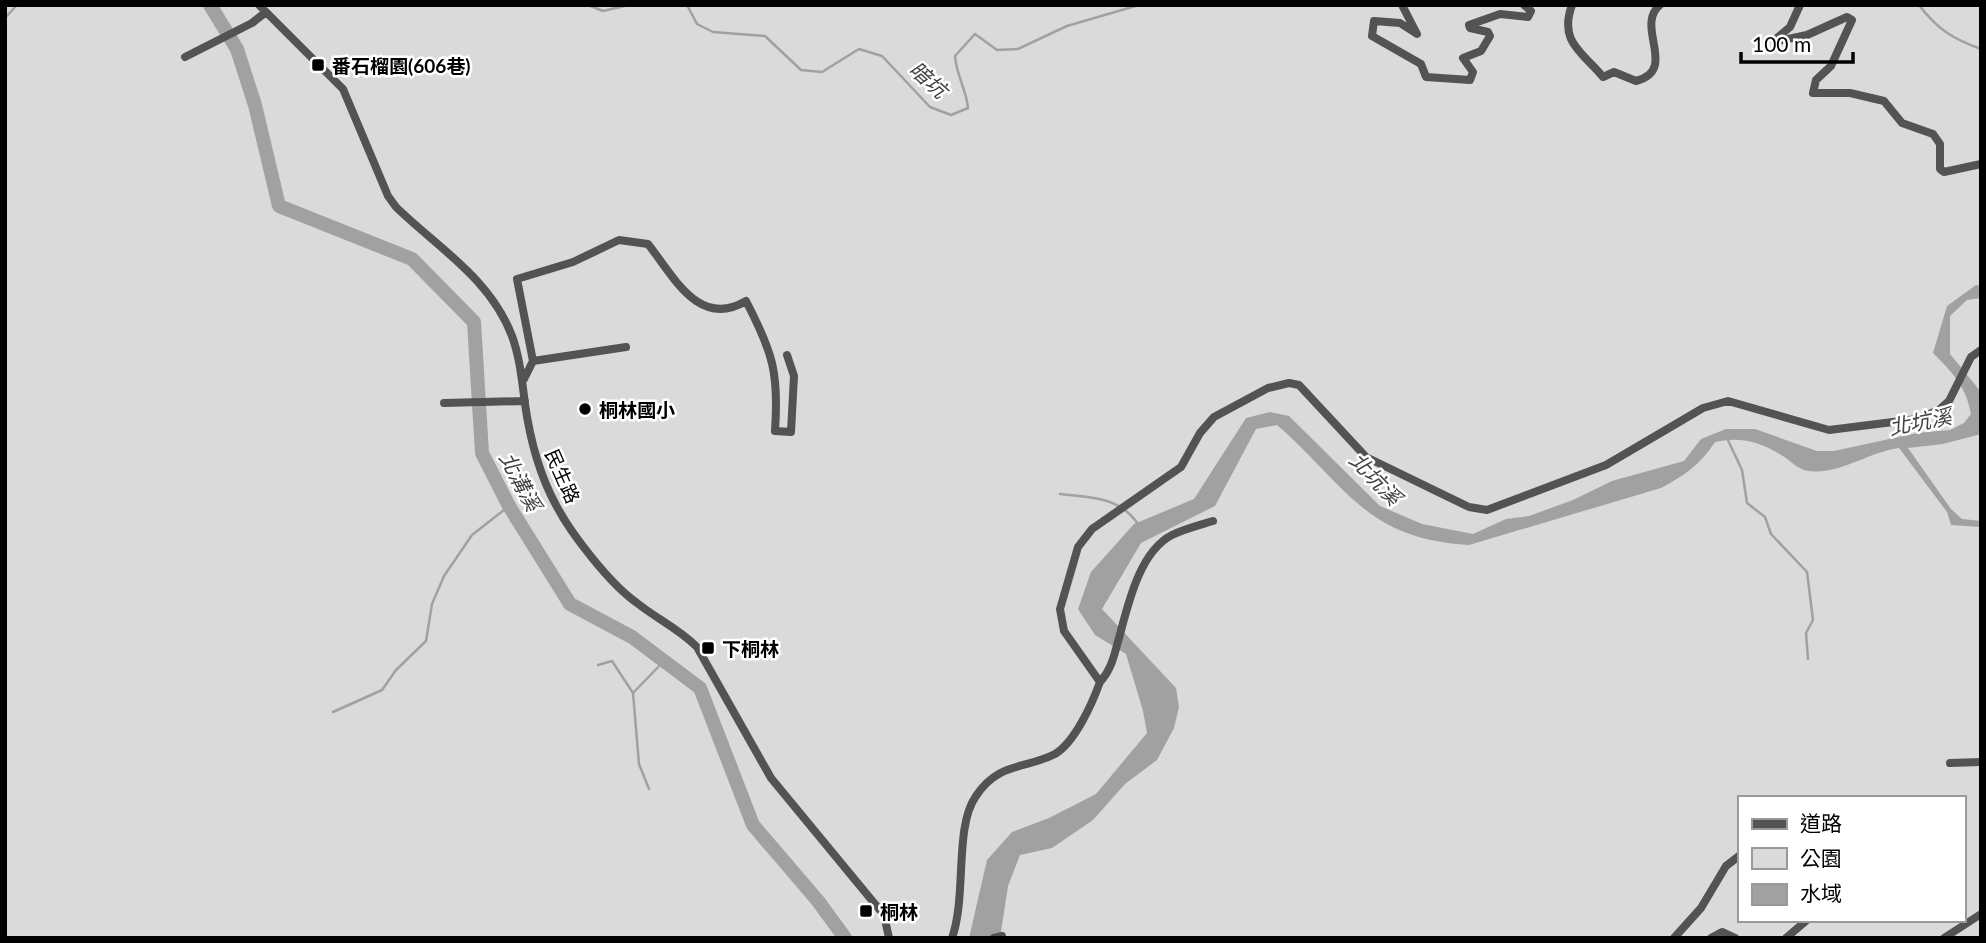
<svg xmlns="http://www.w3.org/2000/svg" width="1986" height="943" font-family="Lato,'Noto Sans TC',sans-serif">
<rect width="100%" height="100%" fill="#fff"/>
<path fill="#dadada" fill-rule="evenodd" d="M5 5H1981V938H5ZM1739 798H1963V920H1739Z"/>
<path fill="#a1a1a1" d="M1976 285 1981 286V298L1967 300 1950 316V354L1981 392V434L1943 444 1908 448 1951 509 1962 519 1981 521V527L1951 525 1947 512 1899 448C1870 451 1835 478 1804 470 1798 468 1791 462 1786 458 1762 443 1744 436 1715 442 1701 464 1684 476 1661 488L1469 545C1365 539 1347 486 1277 425L1256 429 1215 506 1141 543 1102 609 1176 688 1179 707 1174 728 1157 760 1125 784 1093 820 1052 848 1020 855 1008 886 1000 938H969L987 860 1012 832 1049 818 1096 794 1147 733 1143 711 1126 654 1095 635 1078 609 1091 572 1134 524 1194 499 1246 418 1270 412 1289 416 1380 506 1422 524 1473 534 1506 519 1529 516 1573 500 1612 481 1684 461 1701 439 1726 429H1755L1817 451H1834L1917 433 1950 430 1964 423 1971 414C1966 386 1952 372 1933 353L1947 306Z"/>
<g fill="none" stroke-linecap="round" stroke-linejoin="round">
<path stroke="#a1a1a1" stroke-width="2.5" d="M588 5 603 11 629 5
M687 5 697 24 713 32 765 36 801 70 822 72 859 49 882 56 930 107 951 115 968 108C966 88 957 78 955 56L975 34 997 50 1018 49 1067 26 1139 5
M1919 5C1937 29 1953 39 1981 49
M5 18 17 5
M1727 438 1742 470 1747 503 1765 517 1771 534 1807 572 1813 620 1806 633 1808 659
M1060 494C1091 498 1119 496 1138 524
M598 665 612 661 633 693
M333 712 382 690 396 670 426 641 432 604 444 576 472 535 509 506
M649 789 639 764 633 693 664 661"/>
<path stroke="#a1a1a1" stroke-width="14" d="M210 5 237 49 255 105 279 206 412 259 474 322 482 453 509 506 570 604 632 637 700 688 753 825 818 901 845 938"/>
<path stroke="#535353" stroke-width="8" d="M259 5 343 89 388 196 396 207C438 248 490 278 512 336 520 358 522 381 525 404 530 439 539 474 556 505 571 534 610 584 637 603 657 619 678 628 697 647L771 778 884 915 889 938
M1402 5 1417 34 1400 23 1374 21 1372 36 1421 64 1426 77 1470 80 1473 72 1463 58 1481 51 1490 36 1488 32 1470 28 1469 25 1500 14 1528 17 1531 11 1524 5
M1572 5C1558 43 1584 53 1603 77L1614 72 1636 81C1679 70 1634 26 1660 5
M1800 5 1790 27 1777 38 1778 41 1807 35 1847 17 1852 20 1831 66 1816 80 1813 93H1850L1884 101 1902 123 1933 134 1940 144V169L1944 172 1981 164
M185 57 252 23 266 12
M533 361 626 347
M524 379 533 361 517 279 573 262 619 240 648 244C674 277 699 329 746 301 773 353 779 373 775 431L791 432 794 376 787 355
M444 403 525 401
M1100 682C1112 669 1114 655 1119 638 1128 605 1139 552 1172 535 1184 529 1200 525 1213 521
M1950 763 1981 762
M952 938C967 896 954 827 976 796 998 762 1026 769 1055 754 1075 742 1092 704 1100 682L1064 631 1060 609 1078 547 1092 529 1181 467 1200 433 1214 417 1268 388 1289 383 1299 385 1366 457 1469 507 1487 510 1606 465 1703 408 1728 401 1829 430 1917 419 1939 410 1949 401 1971 357 1981 350
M994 938 1002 936
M1674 938 1701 908 1726 866 1739 856
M1711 938 1722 932 1735 938
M1786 938 1807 920
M1944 938 1981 914"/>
</g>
<g fill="#000" stroke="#fff" stroke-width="2.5">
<rect x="311" y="58" width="14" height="14" rx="3.5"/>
<circle cx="585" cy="409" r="7"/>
<rect x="701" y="641" width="14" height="14" rx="3.5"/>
<rect x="859" y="904" width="14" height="14" rx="3.5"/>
</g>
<g text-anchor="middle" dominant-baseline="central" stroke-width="5" stroke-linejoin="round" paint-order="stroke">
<g font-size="19" font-weight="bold" fill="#000" stroke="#fff" text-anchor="start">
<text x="332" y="65">番石榴園(606巷)</text>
<text x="599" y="409">桐林國小</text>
<text x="722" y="648">下桐林</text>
<text x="880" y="911">桐林</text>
</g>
<g font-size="19" fill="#000" stroke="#fff">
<text transform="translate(563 476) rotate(66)">民生路</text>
</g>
<g font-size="21" font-style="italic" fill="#424242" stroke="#fff">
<text transform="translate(929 79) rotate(42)">暗坑</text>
<text transform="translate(1920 421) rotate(-11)">北坑溪</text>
<text transform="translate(1376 478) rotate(46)">北坑溪</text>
<text transform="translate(521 481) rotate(62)">北溝溪</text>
</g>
</g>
<rect width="1986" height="943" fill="none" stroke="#000000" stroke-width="14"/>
<rect x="1738" y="796" width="228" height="126" fill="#ffffff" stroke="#999999" stroke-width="2"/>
<rect x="1752" y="819" width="35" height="10" fill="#535353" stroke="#999999" stroke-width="2"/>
<text x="1800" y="831" font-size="21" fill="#000000">道路</text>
<rect x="1752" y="848" width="35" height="21" fill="#dadada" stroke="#999999" stroke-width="2"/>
<text x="1800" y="866" font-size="21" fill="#000000">公園</text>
<rect x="1752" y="884" width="35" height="21" fill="#a1a1a1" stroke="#999999" stroke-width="2"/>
<text x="1800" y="901" font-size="21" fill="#000000">水域</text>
<path d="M1741 52v10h112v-10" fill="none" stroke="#000000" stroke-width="3.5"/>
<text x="1752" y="52" font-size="21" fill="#000000" stroke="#ffffff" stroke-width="5" paint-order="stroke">100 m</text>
</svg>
